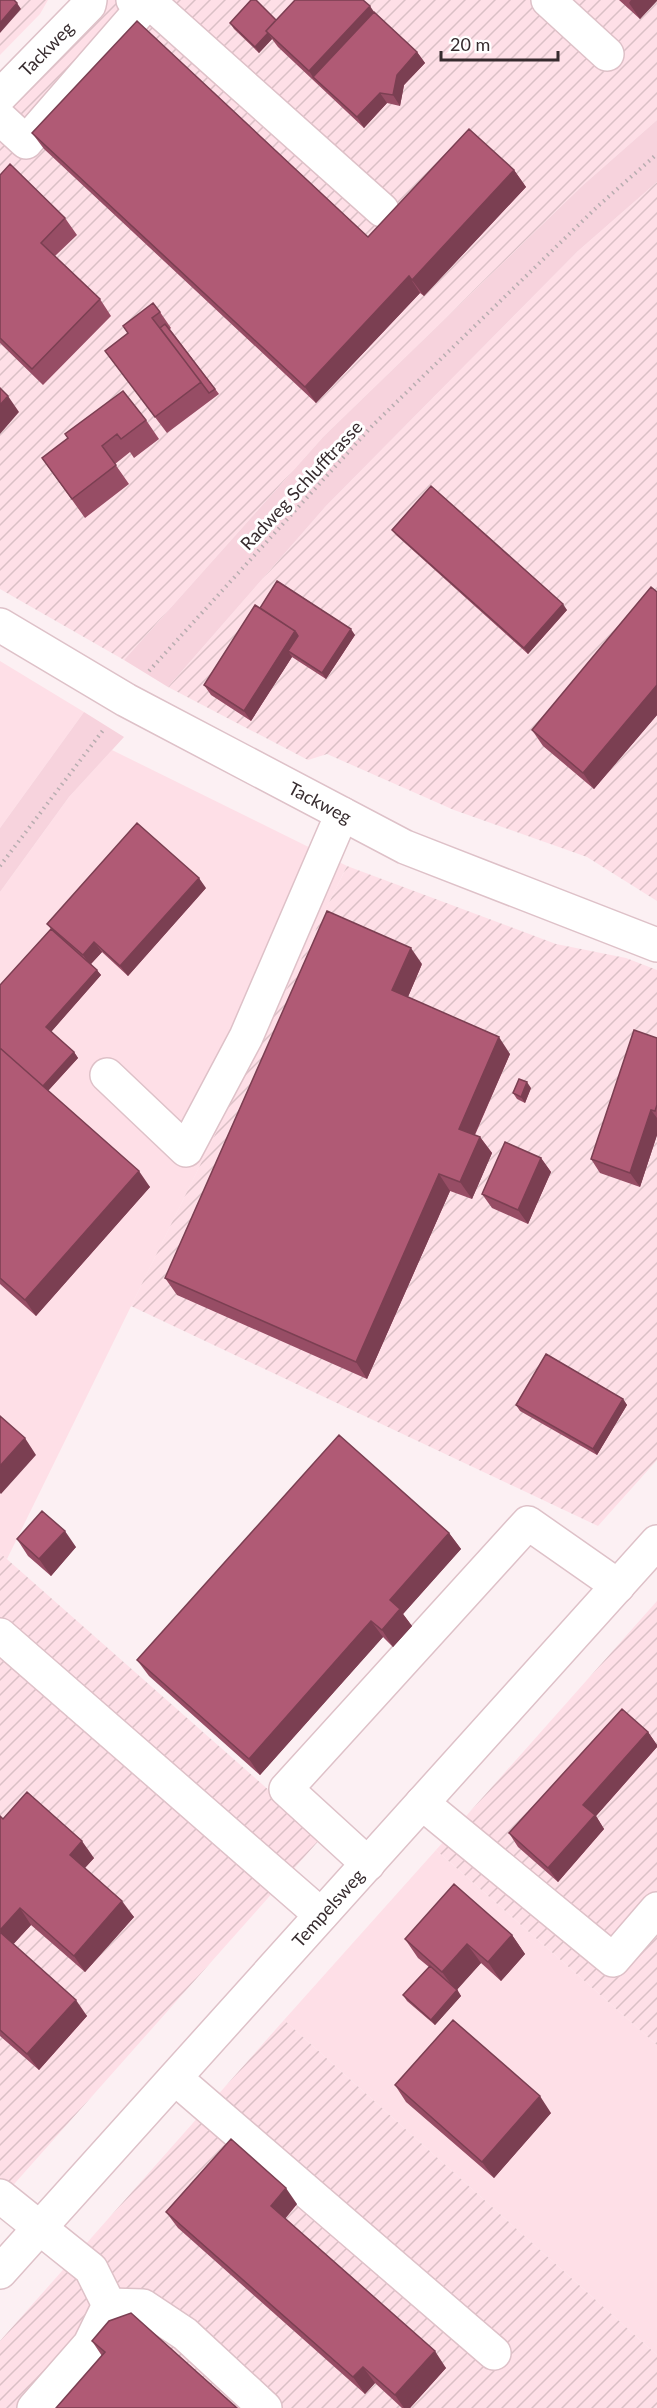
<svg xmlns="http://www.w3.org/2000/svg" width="657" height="2408" font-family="Lato,sans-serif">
<defs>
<pattern id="industrial-furrows" width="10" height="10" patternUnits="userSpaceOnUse" patternTransform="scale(1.5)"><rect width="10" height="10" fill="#fedfe7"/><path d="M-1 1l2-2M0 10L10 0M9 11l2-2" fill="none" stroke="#dac0c6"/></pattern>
</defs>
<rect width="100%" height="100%" fill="#fcf0f3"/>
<path fill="#fedfe7" d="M0 661 84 712 0 828Z
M112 750 347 866 7 1559 0 1553V892L69 797Z
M436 1850 657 2045V2355L284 2020Z"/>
<path fill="url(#industrial-furrows)" d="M0 0H48L40 14 0 55Z
M106 0H657V120L582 186 324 436 124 660 0 589V111Z
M657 182V901L587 857 454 810 327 754 308 760 168 687 326 506 578 251Z
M347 866 556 944 626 958 657 970V1460L598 1526 131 1306Z
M0 1553 322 1837 0 2200Z
M657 1601V2045L436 1850Z
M284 2020 657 2355V2408H0V2341Z"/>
<path fill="#f7d3dd" d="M657 120V182L578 251 326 506 168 687 124 660 324 436 582 186Z
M84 712 124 737 69 797 0 892V828Z"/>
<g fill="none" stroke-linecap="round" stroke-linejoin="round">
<g stroke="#dec1c8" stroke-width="36">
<g id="minor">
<path d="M133 0 155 7 382 210"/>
<path d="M548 0 607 54"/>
<path id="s1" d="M0 96 89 5 90 0"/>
<path d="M0 118 26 142 146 4"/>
<path id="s2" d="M0 625 126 700 405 847 657 945"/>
<path d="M107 1075 186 1150 246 1037 342 814"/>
<path d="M0 1635 321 1915"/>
<path d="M422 1803 613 1960 657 1909"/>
<path d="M368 1864 286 1789 528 1523 618 1586"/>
<path d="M175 2078 494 2353"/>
<path d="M0 2196 91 2269 109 2305 90 2344 34 2408"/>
<path id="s3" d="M0 2272 657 1542"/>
<path d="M109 2305 143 2306 185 2334 265 2408"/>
</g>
</g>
<path stroke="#b8adb0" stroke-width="4" stroke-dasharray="1.5 4.5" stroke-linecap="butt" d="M149 671 373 425 598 206 657 154
M0 866 104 729"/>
<use href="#minor" stroke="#fff" stroke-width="33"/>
</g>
<path fill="#974d65" d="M619 0H657L640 19Z
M374 12 417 52 425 63 404 85 400 106 387 103 364 128 278 47 272 39 259 53 234 29 230 23Z
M32 133 368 237 514 170 526 187 424 296 420 293 316 403 44 149Z
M0 175 65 218 77 235 55 256 100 299 111 316 43 385 0 343Z
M160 312 171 328 170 329 219 394 167 433 105 351Z
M146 420 159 439 134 458 130 452 115 464 129 484 85 518 42 458Z
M392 530 567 610 528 654 396 535Z
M657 592V715L594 789 543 746 532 730Z
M260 608 355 635 326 679 292 657 251 721 211 695 204 685Z
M206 888 128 976 102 952 91 964 101 975 51 1032 74 1052 78 1058 48 1091 150 1187 36 1316 0 1284V985L51 929 47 924Z
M422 964 408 997 510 1054 475 1135 480 1137 492 1153 472 1199 450 1191 367 1379 177 1295 165 1278Z
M657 1038V1135L640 1187 600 1173 591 1159Z
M531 1088 525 1103 517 1099 513 1093Z
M541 1158 551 1172 528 1224 492 1208 482 1194Z
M623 1399 627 1405 597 1455 520 1411 516 1405Z
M449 1533 461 1549 403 1614 412 1626 393 1647 383 1637 260 1775 149 1676 137 1660Z
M17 1539 76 1547 51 1576 28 1556Z
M648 1732 657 1745V1747L596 1816 604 1829 558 1882 518 1847 509 1833Z
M0 1816 3 1819 94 1858 85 1868 134 1917 85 1972 31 1925 13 1944 87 2016 39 2070 0 2036Z
M512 1935 525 1954 501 1981 481 1963 457 1989 461 1996 435 2025 407 2001 403 1995 429 1967 418 1958 405 1939Z
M395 2085 551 2113 494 2178 406 2102Z
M297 2204 285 2219 446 2368 410 2408H402L375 2383 365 2394 178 2228 166 2212Z
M92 2341 237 2408 102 2356Z"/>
<path fill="#7b3f52" d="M631 0H657V1L640 19 629 3Z
M17 3 21 9 0 33V23Z
M370 6 381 22 313 77 309 71Z
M268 33 272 39 259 53 255 47Z
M417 52 425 63 404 85 400 106 393 95 397 75Z
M380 93 387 103 364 128 357 117Z
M514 170 526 187 424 296 412 280Z
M409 276 420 293 316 403 305 387Z
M8 396 19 412 0 434V405Z
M563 604 567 610 528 654 524 648Z
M351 629 355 635 326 679 322 673Z
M295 631 302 642 288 651 292 657 251 721 244 711Z
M657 685V715L594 789 583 773Z
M199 878 206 888 128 976 120 966Z
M94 942 102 952 90 965 83 955Z
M411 948 422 964 404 1006 392 990Z
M97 970 101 975 50 1033 46 1027Z
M499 1037 510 1054 470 1145 459 1129Z
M74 1052 78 1058 45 1094 41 1089Z
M527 1082 531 1088 525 1103 521 1097Z
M651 1110 657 1118V1135L640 1187 630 1173Z
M480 1137 492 1153 472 1199 460 1182Z
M541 1158 551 1172 528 1224 518 1210Z
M139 1171 150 1187 36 1316 25 1300Z
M439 1174 450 1191 367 1379 356 1362Z
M623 1399 627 1405 597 1455 593 1449Z
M25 1438 36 1455 1 1494 0 1493V1466Z
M65 1531 76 1547 51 1576 39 1559Z
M449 1533 461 1549 403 1614 412 1626 393 1647 382 1630 390 1600Z
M371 1621 383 1637 260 1775 249 1759Z
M648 1732 657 1745V1747L596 1816 604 1829 558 1882 548 1868 583 1805Z
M82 1841 94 1858 81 1872 70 1855Z
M122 1901 134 1917 85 1972 74 1956Z
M20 1908 31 1925 10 1948 0 1933V1930Z
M512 1935 525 1954 501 1981 488 1962Z
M467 1944 481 1963 456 1991 442 1972Z
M457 1990 461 1996 435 2025 431 2020Z
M76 2000 87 2016 39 2070 27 2054Z
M540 2096 551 2113 494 2178 482 2162Z
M286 2188 297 2204 282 2222 271 2206Z
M435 2351 446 2368 410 2408H404L395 2395Z
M363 2367 375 2383 365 2394 353 2377Z"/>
<path fill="#b05a75" stroke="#7b3f52" stroke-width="1.5" d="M0 0H14L17 3 0 23Z
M251 0H256L276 20 266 31 268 33 255 47 230 23Z
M295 0H363L370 6 309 71 266 31Z
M374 12 417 52 397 75 393 95 380 93 357 117 313 77Z
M137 21 368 237 469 129 514 170 412 280 409 276 305 387 32 133Z
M10 164 65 218 41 243 100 299 32 369 0 338V175Z
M153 303 160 312 152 318 201 382 155 417 105 351 128 333 123 326Z
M165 324 215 389 209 393 160 328Z
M0 388 8 396 0 405Z
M123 391 146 420 121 439 117 434 102 446 116 465 72 499 42 458 68 438 65 434Z
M431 486 563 604 524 648 392 530Z
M277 581 351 629 322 673 288 651 298 636 295 631 260 608Z
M651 587 657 592V685L583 773 532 730Z
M255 605 295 631 244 711 204 685Z
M137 823 199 878 120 966 94 942 83 955 47 924Z
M327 911 411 948 392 990 499 1037 459 1129 480 1137 460 1182 439 1174 356 1362 165 1278Z
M51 929 97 970 46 1027 74 1052 43 1086 0 1048V985Z
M634 1030 657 1038V1105L655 1111 651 1110 630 1173 591 1159Z
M0 1048 139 1171 25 1300 0 1278Z
M519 1079 527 1082 521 1097 513 1093Z
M505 1142 541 1158 518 1210 482 1194Z
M546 1354 623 1399 593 1449 516 1405Z
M0 1416 25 1438 0 1466Z
M339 1435 449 1533 390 1600 400 1609 382 1630 371 1621 249 1759 137 1660Z
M42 1511 65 1531 39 1559 17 1539Z
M622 1709 648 1732 583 1805 595 1815 548 1868 509 1833Z
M27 1792 82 1841 70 1855 122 1901 74 1956 20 1908 0 1930V1816L3 1819Z
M454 1884 512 1935 488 1962 467 1944 442 1972 405 1939Z
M0 1932 76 2000 27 2054 0 2030Z
M430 1966 457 1990 431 2020 403 1995Z
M453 2020 540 2096 482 2162 395 2085Z
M231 2139 286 2188 271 2206 435 2351 395 2395 363 2367 353 2377 166 2212Z
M131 2313 237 2408H56L105 2352 92 2341 109 2321Z"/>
<g text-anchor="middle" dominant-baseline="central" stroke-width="6" stroke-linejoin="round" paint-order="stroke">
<g font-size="18" fill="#362b2e" stroke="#fff">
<text stroke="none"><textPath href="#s1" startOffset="66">Tackweg</textPath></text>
<text transform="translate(301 485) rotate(-47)">Radweg Schlufftrasse</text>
<text stroke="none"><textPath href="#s2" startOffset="366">Tackweg</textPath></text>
<text stroke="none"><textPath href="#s3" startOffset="490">Tempelsweg</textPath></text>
</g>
</g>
<path d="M441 51v9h117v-9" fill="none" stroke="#362b2e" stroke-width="3"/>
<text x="450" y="51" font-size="18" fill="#362b2e" stroke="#ffffff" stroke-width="4.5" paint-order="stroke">20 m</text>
</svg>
